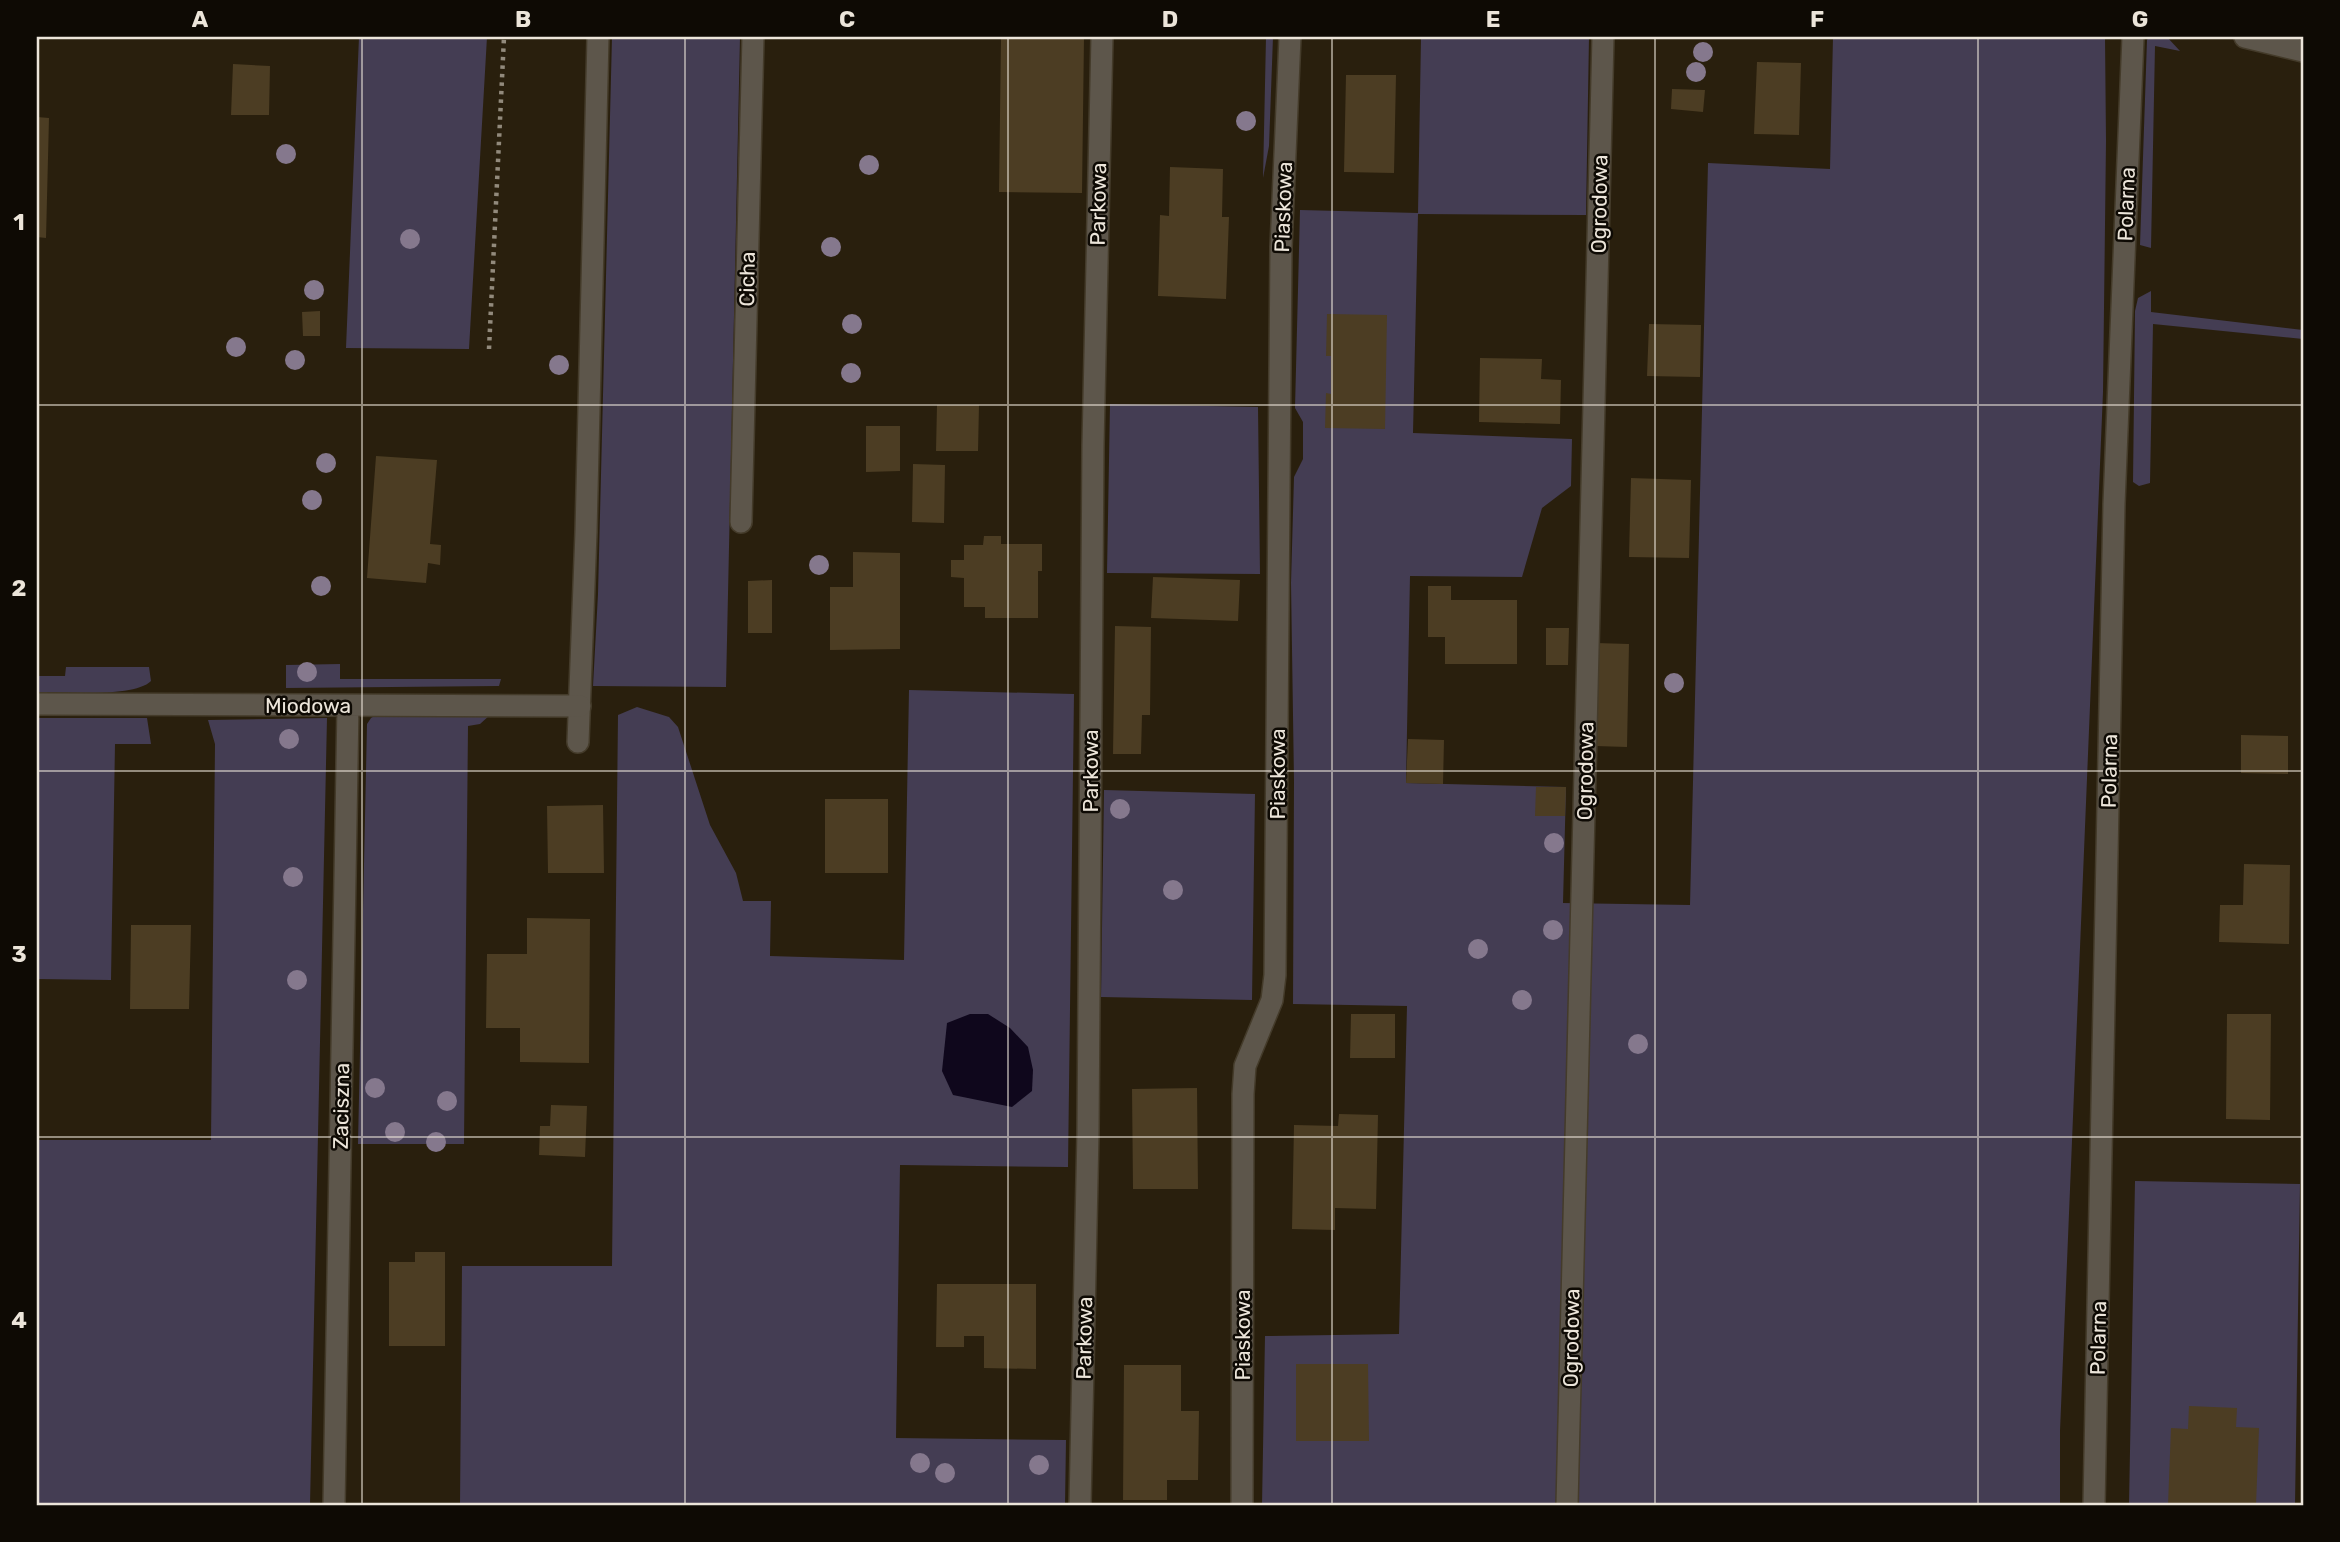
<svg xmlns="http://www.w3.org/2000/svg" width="2340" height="1542" font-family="Rubik,sans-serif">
<rect width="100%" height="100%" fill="#291f0d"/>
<path fill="#443d53" d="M359 37H487L469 349 346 348Z
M612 37H740L726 687 593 686 598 594Z
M1266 37H1273L1269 146 1263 178Z
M1421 37H1589L1586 215 1418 214 1413 433 1572 439 1571 486 1542 508 1522 577 1410 576 1406 783 1566 787 1563 903 1690 905 1708 163 1830 169 1833 37H2105L2106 141 2103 392 2060 1431V1505H1262L1265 1336 1399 1334 1407 1006 1293 1004 1294 781 1291 583 1294 477 1303 459V422L1295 408 1300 210 1418 213Z
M2149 37H2167L2180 51 2155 46 2151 248 2140 245 2147 40Z
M2151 291V312L2303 330V339L2153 324 2150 483 2139 486 2133 482 2135 311 2138 298Z
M1110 404 1258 407 1260 574 1107 573Z
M340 664V679H501L499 686 286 688V665Z
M66 667H149L151 681C134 698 63 692 37 692V676H65Z
M909 690 1074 694 1068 1167 900 1165 896 1438 1066 1440 1065 1505H460L462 1266H612L618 715 637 707 669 717 678 727 710 825 736 873 743 901H771L770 956 904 960Z
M376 715H490L480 724 468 726 464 1144H358L367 724 371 718Z
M37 718H147L151 744H115L111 980 37 979Z
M327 718 310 1505H37V1140H211L215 744 208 720Z
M1104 790 1255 794 1252 1000 1101 997Z
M2135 1181 2300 1184 2295 1505H2129Z"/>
<path fill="#0f071c" d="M970 1014H988L1010 1028 1028 1047 1033 1070 1032 1091 1012 1107 953 1095 942 1071 947 1023Z"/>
<path fill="#4c3d23" d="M1001 37H1084L1082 193 999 192Z
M1757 62 1801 63 1799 135 1754 134Z
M233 64 270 66 269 115H231Z
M1346 75H1396L1394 173 1344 172Z
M1672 89 1705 90 1703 112 1671 109Z
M37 117 49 118 46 238 37 237Z
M1170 167 1223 169 1222 217H1229L1226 299 1158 296 1160 215 1169 216Z
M320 311V336H303L302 312Z
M1327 314 1387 315 1385 429 1325 428 1326 393 1331 394V356H1326Z
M1649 324 1701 325 1700 377 1647 376Z
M1480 358 1542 359 1541 379 1561 380 1560 424 1479 422Z
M937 405H979L978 451H936Z
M866 426H900V471L866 472Z
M376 456 437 460 430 544 441 545 440 565 428 563 426 583 367 578Z
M913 464 945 465 944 523 912 522Z
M1631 478 1691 480 1689 558 1629 557Z
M984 536H1001V544H1042V571H1038V618H985V607H964V578L951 577V560H964V545H983Z
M853 552 900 553V649L830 650V587H853Z
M1153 577 1240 580 1238 621 1151 618Z
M772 580V633H748V581Z
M1428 586H1451V600H1517V664H1445V637H1428Z
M1115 626 1151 627 1150 715H1142L1141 754H1113Z
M1546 628H1569L1568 665H1546Z
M1596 643 1629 644 1627 747 1595 746Z
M2241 735 2288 736V774L2241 773Z
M1408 739 1444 740 1443 784 1406 783Z
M1536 787H1566L1565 816H1535Z
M825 799H888V873H825Z
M603 805 604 873H548L547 806Z
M2244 864 2290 865 2289 944 2219 942 2220 905H2243Z
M527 918 590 919 589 1063 520 1062V1028H486L487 954H527Z
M131 925H191L189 1009H130Z
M1351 1014H1395V1058H1350Z
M2227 1014H2271L2270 1120 2226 1119Z
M1197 1088 1198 1189H1133L1132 1089Z
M551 1105 587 1106 585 1157 539 1155 540 1126H550Z
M1339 1114 1378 1115 1376 1209 1335 1208V1230L1292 1229 1294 1125 1338 1126Z
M415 1252H445V1346H389V1262H415Z
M937 1284H1036V1369L984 1368V1336H964V1347H936Z
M1296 1364H1368L1369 1441H1296Z
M1124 1365H1181V1411H1199L1198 1480H1167V1500H1123Z
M2189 1406 2237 1408 2236 1427 2259 1428 2256 1505H2168L2171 1428 2188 1429Z"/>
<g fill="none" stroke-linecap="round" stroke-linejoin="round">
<g stroke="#443b2a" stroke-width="24">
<path id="lane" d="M2245 37 2303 51
M578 742 586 532 598 37"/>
</g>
<g stroke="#443b2a" stroke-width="24">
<path id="street" d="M741 522 753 37
M37 704 580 706
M334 1505 348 706
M1080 1505 1088 1132 1093 445 1102 37
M1242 1505 1243 1094 1245 1066 1272 1000 1275 975 1281 247 1290 37
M1567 1505 1603 37
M2094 1505 2114 504 2133 37"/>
</g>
<path stroke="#928a7c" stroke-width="4.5" stroke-dasharray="3.5 5" stroke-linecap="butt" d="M489 349 504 37"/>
<use href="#lane" stroke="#5d564b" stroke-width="21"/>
<use href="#street" stroke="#5d564b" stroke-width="21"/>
</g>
<g fill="#85788d">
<circle cx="1703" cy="52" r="10"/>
<circle cx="1696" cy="72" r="10"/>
<circle cx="1246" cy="121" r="10"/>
<circle cx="286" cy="154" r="10"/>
<circle cx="869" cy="165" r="10"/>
<circle cx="410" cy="239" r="10"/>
<circle cx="831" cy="247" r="10"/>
<circle cx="314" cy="290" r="10"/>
<circle cx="852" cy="324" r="10"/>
<circle cx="236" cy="347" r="10"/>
<circle cx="295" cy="360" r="10"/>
<circle cx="559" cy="365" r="10"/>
<circle cx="851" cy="373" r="10"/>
<circle cx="326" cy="463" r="10"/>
<circle cx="312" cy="500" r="10"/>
<circle cx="819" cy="565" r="10"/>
<circle cx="321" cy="586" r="10"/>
<circle cx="307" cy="672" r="10"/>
<circle cx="1674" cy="683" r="10"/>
<circle cx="289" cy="739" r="10"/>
<circle cx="1120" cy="809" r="10"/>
<circle cx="1554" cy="843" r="10"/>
<circle cx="293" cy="877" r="10"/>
<circle cx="1173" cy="890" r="10"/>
<circle cx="1553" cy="930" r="10"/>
<circle cx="1478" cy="949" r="10"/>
<circle cx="297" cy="980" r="10"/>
<circle cx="1522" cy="1000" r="10"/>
<circle cx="1638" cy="1044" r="10"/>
<circle cx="375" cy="1088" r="10"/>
<circle cx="447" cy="1101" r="10"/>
<circle cx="395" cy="1132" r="10"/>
<circle cx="436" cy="1142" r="10"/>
<circle cx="920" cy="1463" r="10"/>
<circle cx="1039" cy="1465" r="10"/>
<circle cx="945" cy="1473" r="10"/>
</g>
<path fill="none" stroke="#ece5da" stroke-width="2" stroke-opacity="0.55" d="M362 37V1505M685 37V1505M1008 37V1505M1332 37V1505M1655 37V1505M1978 37V1505M37 405H2303M37 771H2303M37 1137H2303"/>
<g text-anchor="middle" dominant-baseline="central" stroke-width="5" stroke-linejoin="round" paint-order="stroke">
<g font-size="21" fill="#ece5da" stroke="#0e0a04">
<text transform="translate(1098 204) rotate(-89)">Parkowa</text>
<text transform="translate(1599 204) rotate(-89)">Ogrodowa</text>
<text transform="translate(2126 204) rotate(-88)">Polarna</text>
<text transform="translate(1283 207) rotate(-88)">Piaskowa</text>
<text transform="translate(747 279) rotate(-89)">Cicha</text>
<text x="308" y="705">Miodowa</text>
<text transform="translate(1090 771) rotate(-90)">Parkowa</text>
<text transform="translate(1585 771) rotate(-89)">Ogrodowa</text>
<text transform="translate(2109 771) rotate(-89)">Polarna</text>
<text transform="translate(1277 774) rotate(-90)">Piaskowa</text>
<text transform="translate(341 1106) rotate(-89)">Zaciszna</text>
<text transform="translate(1242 1335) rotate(-90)">Piaskowa</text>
<text transform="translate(1084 1338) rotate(-89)">Parkowa</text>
<text transform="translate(1571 1338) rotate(-89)">Ogrodowa</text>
<text transform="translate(2098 1338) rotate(-89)">Polarna</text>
</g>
</g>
<rect width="2340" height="1542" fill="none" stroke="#0e0a04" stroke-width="77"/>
<rect x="38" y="38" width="2264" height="1466" fill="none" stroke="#ece5da" stroke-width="2.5"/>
<g font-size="23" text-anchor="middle" font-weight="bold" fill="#ece5da">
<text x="200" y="27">A</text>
<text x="523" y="27">B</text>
<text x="847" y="27">C</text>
<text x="1170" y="27">D</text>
<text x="1493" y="27">E</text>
<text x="1817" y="27">F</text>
<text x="2140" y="27">G</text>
<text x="19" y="230">1</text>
<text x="19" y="596">2</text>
<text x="19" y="962">3</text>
<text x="19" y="1328">4</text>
</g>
</svg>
